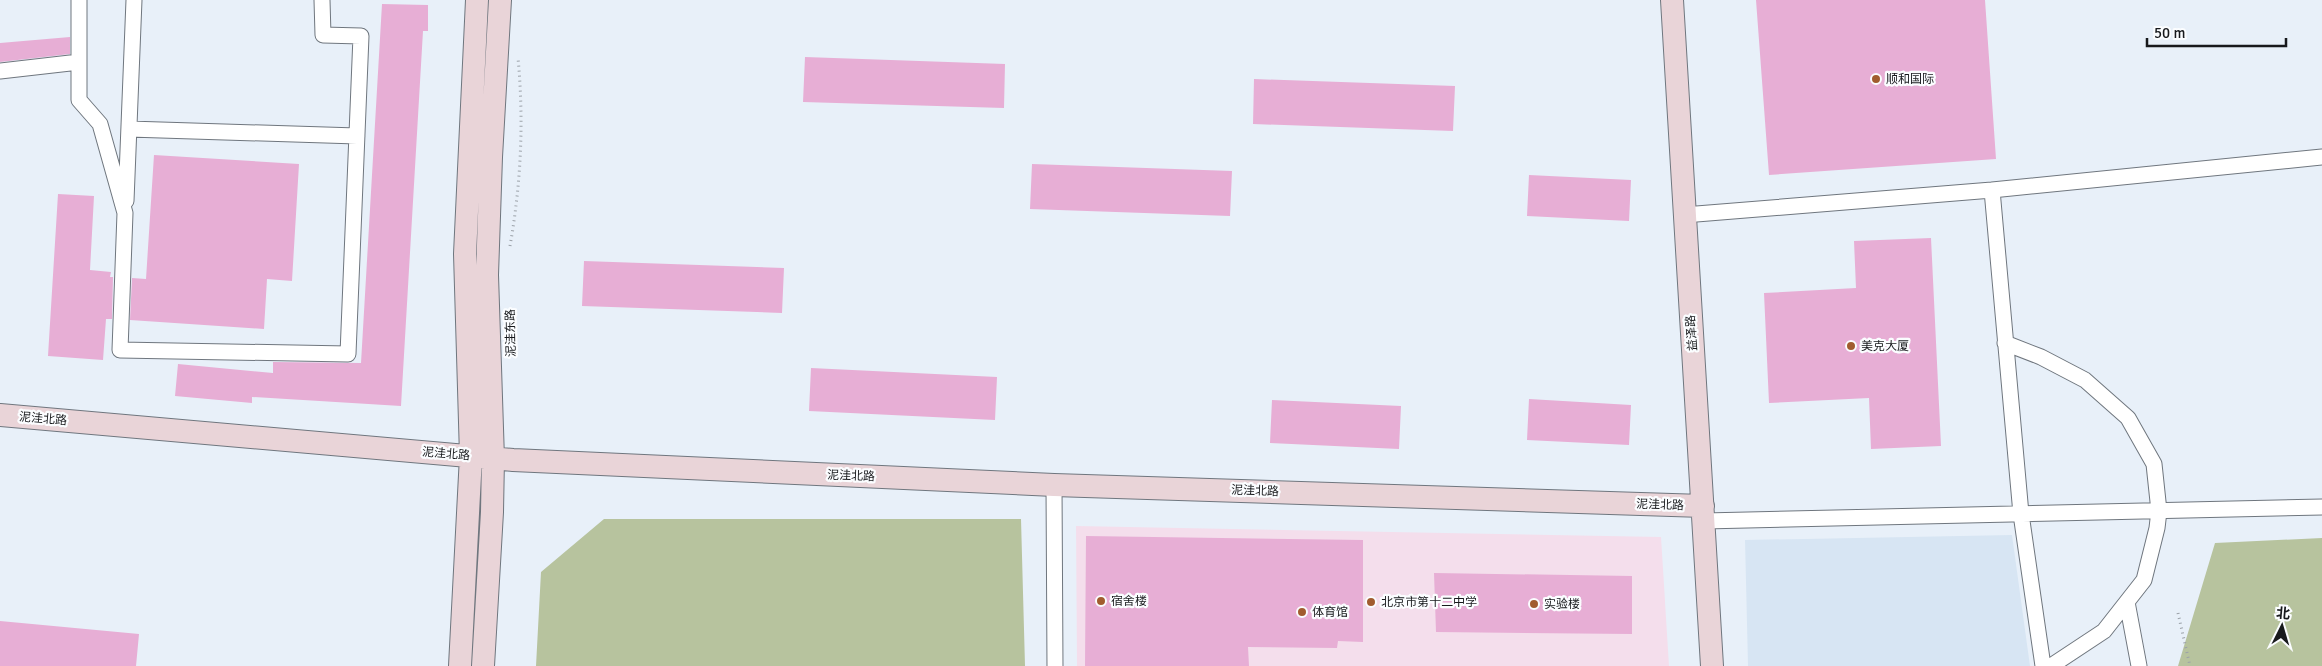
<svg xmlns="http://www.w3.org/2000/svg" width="2322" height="666" font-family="Signika,'Noto Sans SC',sans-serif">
<rect width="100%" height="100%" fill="#e8f0f9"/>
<path fill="#d7e5f3" d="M2012 535 2030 666H1748L1745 540Z"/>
<path fill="#f4deec" d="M1076 526 1661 537 1669 666H1077Z"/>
<path fill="#b7c39e" d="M604 519H1021L1025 666H536L541 572Z
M2322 538V666H2178L2215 543Z"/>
<path fill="#e7aed5" d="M1756 0H1985L1996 159 1769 175Z
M382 4 428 5V31H423L401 406 252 397V403L175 396 178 364 273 373V362L361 363Z
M70 37V54L0 62V43Z
M805 57 1005 64 1004 108 803 102Z
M1254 79 1455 86 1453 131 1253 124Z
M154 155 299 164 292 281 267 279 264 329 130 320 132 278 146 279Z
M1032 164 1232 171 1230 216 1030 209Z
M1529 175 1631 180 1629 221 1527 216Z
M58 194 94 196 90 270 111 272 110 277H113L112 319H106L103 360 48 356Z
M1931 238 1941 446 1871 449 1869 398 1769 403 1764 293 1856 288 1854 241Z
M584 261 784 268 782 313 582 306Z
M811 368 997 377 995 420 809 411Z
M1529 399 1631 405 1629 445 1527 440Z
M1272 400 1401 406 1399 449 1270 443Z
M1086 536 1363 540V642L1338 641 1337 648 1248 647 1249 666H1085Z
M1434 573 1632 576V634L1436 632Z
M0 621 139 634 136 666H0Z"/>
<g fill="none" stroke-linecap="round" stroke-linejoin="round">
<g stroke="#6f767e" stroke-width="17">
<path id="street" d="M79 0V62
M0 71 79 62V100L100 124 125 213 120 350 348 354 361 36 323 35 322 0
M129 129 357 136
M1992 190 2021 514 2043 666
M126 201 134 0
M1684 215 1992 190 2322 157
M2005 343 2041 357 2085 380 2128 418 2154 464 2159 511 2157 528 2144 580 2104 631 2051 666
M1054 485 1055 666
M1704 521 2322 507
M2127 602 2139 666"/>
</g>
<g stroke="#6f767e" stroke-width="24">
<path id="secondary" d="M1672 0 1712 666
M0 415 513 460 1054 485 1703 506
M460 666 471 456 465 254 477 0
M483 666 492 512 493 459 487 275 491 157 500 0"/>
</g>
<path stroke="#9ca2a9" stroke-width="3" stroke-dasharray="1 4" stroke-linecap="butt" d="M510 246C521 184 524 121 518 58
M2178 613 2190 666"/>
<use href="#street" stroke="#fff" stroke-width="15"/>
<use href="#secondary" stroke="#e9d4d8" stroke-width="22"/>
</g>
<g fill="#a15c2f" stroke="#fbfdff" stroke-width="2">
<circle cx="1876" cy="79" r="5"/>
<circle cx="1851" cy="346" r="5"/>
<circle cx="1101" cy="601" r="5"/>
<circle cx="1371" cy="602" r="5"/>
<circle cx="1534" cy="604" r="5"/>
<circle cx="1302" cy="612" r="5"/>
</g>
<g text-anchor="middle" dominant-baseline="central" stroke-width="4.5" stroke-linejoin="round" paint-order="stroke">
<g font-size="12" fill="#17191c" stroke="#fbfdff" text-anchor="start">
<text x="1886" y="79">顺和国际</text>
<text x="1861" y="346">美克大厦</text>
<text x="1111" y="601">宿舍楼</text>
<text x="1381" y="602">北京市第十二中学</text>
<text x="1544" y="604">实验楼</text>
<text x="1312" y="612">体育馆</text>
</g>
<g font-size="12" fill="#17191c" stroke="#fbfdff">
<text transform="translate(511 333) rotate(-91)">泥洼东路</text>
<text transform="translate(1692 333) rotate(-94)">益泽路</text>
<text transform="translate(43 419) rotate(5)">泥洼北路</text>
<text transform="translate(446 454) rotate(5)">泥洼北路</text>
<text transform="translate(851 476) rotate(2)">泥洼北路</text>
<text transform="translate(1255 491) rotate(2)">泥洼北路</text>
<text transform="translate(1660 505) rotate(2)">泥洼北路</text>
</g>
</g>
<g transform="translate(2282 626) rotate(5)" stroke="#fbfdff" stroke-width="4" paint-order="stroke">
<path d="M0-4L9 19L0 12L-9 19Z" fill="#17191c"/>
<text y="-8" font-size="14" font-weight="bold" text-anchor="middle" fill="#17191c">北</text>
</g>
<path d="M2147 38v8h139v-8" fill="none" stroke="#17191c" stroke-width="2.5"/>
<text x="2154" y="38" font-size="15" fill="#17191c" stroke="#fbfdff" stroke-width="4" paint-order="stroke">50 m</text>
</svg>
